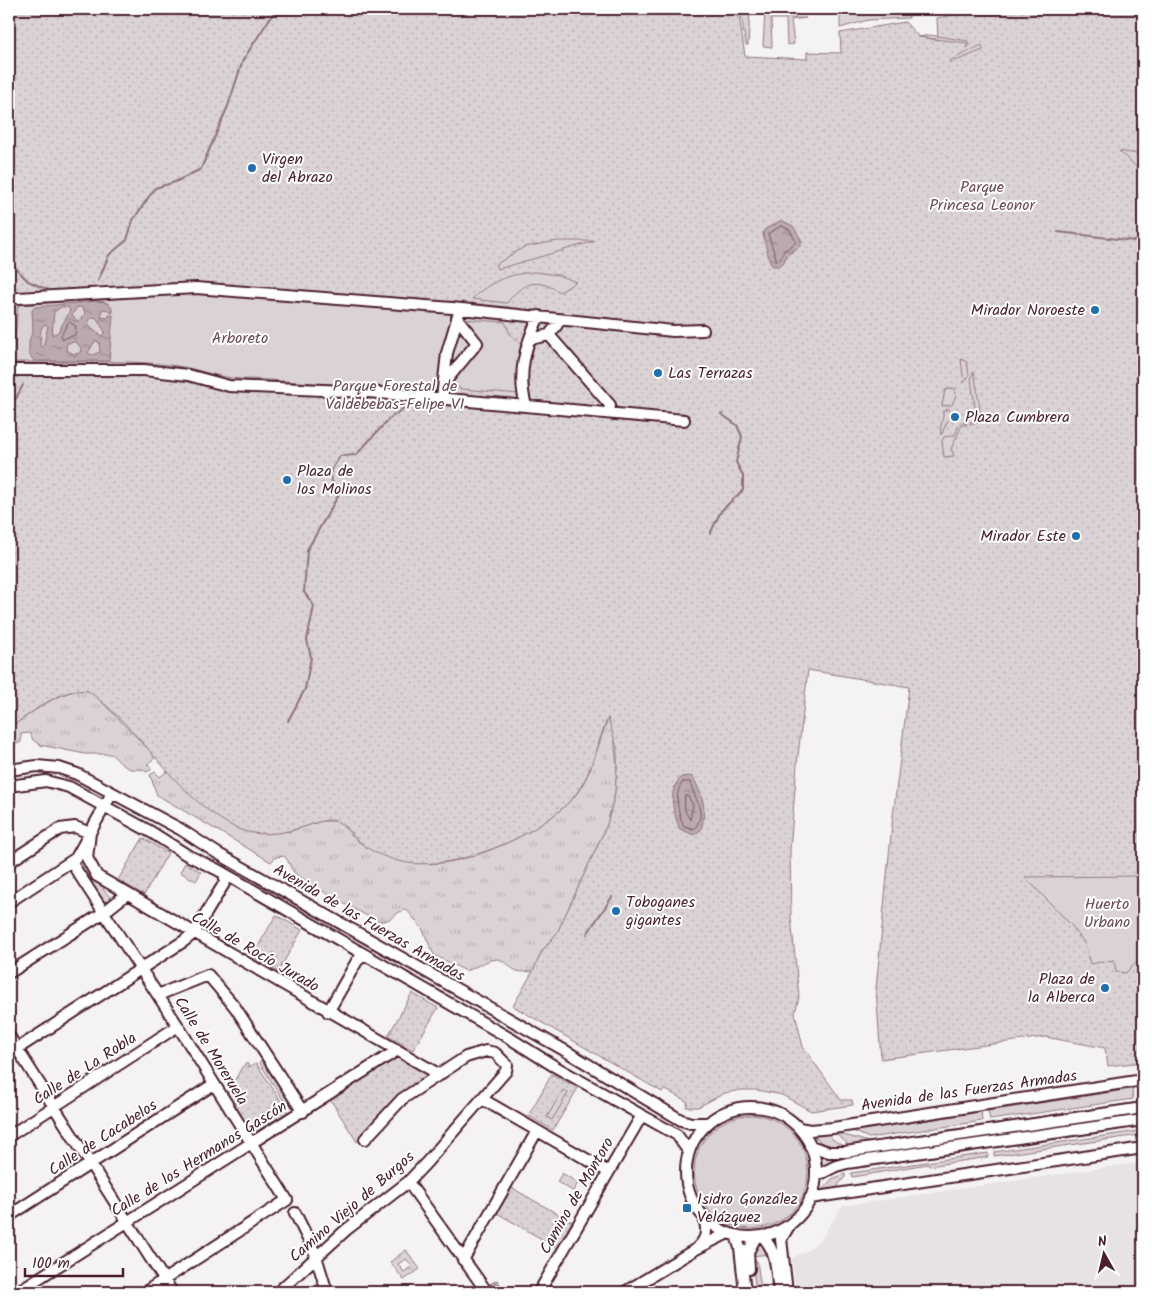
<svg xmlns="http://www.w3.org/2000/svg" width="1152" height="1301" font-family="Kalam,sans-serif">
<defs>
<pattern id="grass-tufts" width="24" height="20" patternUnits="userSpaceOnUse" patternTransform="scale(1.25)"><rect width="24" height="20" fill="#dbd2d5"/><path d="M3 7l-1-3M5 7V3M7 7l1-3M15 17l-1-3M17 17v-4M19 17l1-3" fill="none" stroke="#bdb4b7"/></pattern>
<pattern id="park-dots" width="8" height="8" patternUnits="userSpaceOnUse" patternTransform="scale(1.25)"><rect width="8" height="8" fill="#dbd2d5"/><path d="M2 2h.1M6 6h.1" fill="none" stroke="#bdb4b7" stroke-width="1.8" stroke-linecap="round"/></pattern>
<pattern id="water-ripples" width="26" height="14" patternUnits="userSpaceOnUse" patternTransform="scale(1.25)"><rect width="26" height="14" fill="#baa9ae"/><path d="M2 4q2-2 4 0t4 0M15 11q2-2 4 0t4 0" fill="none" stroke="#99898e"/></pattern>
</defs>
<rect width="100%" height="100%" fill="#f4f2f2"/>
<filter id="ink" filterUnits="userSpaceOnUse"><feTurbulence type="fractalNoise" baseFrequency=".02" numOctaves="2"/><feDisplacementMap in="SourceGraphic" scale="10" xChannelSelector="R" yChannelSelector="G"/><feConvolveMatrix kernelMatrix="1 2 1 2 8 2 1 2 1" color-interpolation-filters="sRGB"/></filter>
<g filter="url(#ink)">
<path fill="#e7e2e3" d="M1143 1162V1292H796L792 1258 807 1251 822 1238 842 1206Z"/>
<path fill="url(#grass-tufts)" stroke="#927880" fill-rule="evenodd" d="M80 690 88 691 97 697 156 757 147 764 152 769 147 772C141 768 138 770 131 769 123 767 117 759 111 754H85L40 745 33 740 30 733 21 734V742L9 747V728C31 714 54 694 80 690Z
M608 718 614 734 617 768 615 793 607 825 557 933 542 951 533 971C510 975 514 965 498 959L490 960 466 971 434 955 422 928 407 910C396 910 391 923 379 921 370 919 299 879 294 872 289 867 290 861 284 856L276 857 271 862 157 795 150 775 155 772 160 777 167 771 197 801 288 832 322 821H337C345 827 351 836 359 842 366 847 410 861 420 863 464 870 553 827 578 792 593 770 599 742 608 718Z
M406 1250 420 1269 404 1280 390 1262ZM406 1259 412 1266 404 1272 398 1264Z"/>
<path fill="url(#park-dots)" stroke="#927880" d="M9 9H738L745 56 807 59V52L841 53 840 33 905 22 919 37 938 40 937 18 982 9H1143V1062L1108 1066 1105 1048 1045 1037 881 1059 876 989 892 824 909 687 808 670 797 764 790 850 791 917 799 997 795 1013 803 1047 841 1100H852L853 1105 811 1111 782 1095 757 1090H741L725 1093 698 1107H686L688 1102 664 1089 662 1092 513 1006 533 971 542 951 557 933 607 825 615 793 617 768V748L608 718C597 742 593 770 578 791 548 834 446 877 395 860 383 856 371 852 361 843 353 837 346 825 336 821 327 818 315 823 307 826 281 834 254 839 230 825 172 792 142 729 88 691 61 686 31 714 9 728Z
M143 838 168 853 144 895 118 880Z
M276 915 302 930 278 972 252 957Z
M412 993 438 1008 413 1050 388 1036Z
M396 1057 429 1076 399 1096 357 1142 330 1099Z
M247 1063 249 1067 256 1063 288 1112 252 1134 227 1095 242 1067Z
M552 1074 578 1088 553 1130 528 1116Z
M512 1188 572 1222 557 1248 497 1213Z"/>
<path fill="#dbd2d5" stroke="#927880" d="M740 9H750L748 45H746Z
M761 9 791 18H806L791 20 794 44 787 45 786 19H771L772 47 763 46 765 12H761Z
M865 9H908L909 18 868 20 840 28V13Z
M930 35 968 41 969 46 967 48V43L919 37Z
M982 45 983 50 950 63 949 61Z
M1119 151 1143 155V173Z
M557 241H595L498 269 495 265 524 247Z
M535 272 558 275 576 282 560 292C537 278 523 281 507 303L472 299C490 281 509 274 535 272Z
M195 293 455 313 440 365 439 391 253 379C225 381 198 368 170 365 118 359 65 362 13 362L18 305Z
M9 301H13L9 367Z
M464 319 505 322 510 334 523 345 520 394 461 389 452 383 456 378 448 372 456 335Z
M961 359 967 362 969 375 964 383Z
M974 371 982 422 970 424V422L977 421 971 379Z
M955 388 956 395 952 405 942 406 945 390Z
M949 409 950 416 941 435C939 426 944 419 943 411Z
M960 423H966L967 425H962L951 449 954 456 944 457 942 441 944 437 955 435Z
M84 860 93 879 105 886 103 889 110 897 106 904 78 865Z
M185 863 201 872 196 881 180 872Z
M1143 876V953L1126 973 1116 972 1114 960 1090 964 1085 944 1072 926 1025 877Z
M262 1061 289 1102 286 1104 259 1062Z
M1132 1089 1133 1099 990 1120 988 1111Z
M563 1090 568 1093 552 1120 547 1117Z
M1134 1103V1104L990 1126V1124Z
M981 1112 982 1121 869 1138 853 1131Z
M1136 1113 1137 1116 992 1138 991 1135Z
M694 1172a57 57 0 1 1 114 0a57 57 0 1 1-114 0Z
M983 1125 847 1147 846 1142 838 1136 837 1133 869 1142Z
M1138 1125V1127L993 1148V1147Z
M1138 1131 1139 1135 994 1156V1152Z
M830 1133 831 1138 841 1145V1148L825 1146 814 1136Z
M985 1136 986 1138 849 1158V1156Z
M986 1147 987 1149 851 1169 850 1167Z
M988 1153V1157L929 1166 928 1164C901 1168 879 1173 852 1177L851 1173Z
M821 1155 843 1157V1159L823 1167Z
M562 1173 578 1183 573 1191 557 1182Z
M845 1174V1177L838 1185V1189L821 1191 832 1179Z
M762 1243 770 1254 751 1256 757 1244Z
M752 1261H757L760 1282 759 1292H756Z"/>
<path fill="url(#water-ripples)" stroke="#8d727a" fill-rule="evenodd" d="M781 220 793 226 802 241 800 246 786 256C784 264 782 266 773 266L770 263 763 235 764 230Z
M95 301C105 301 111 302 113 313L109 312V310L102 309 101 317 108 318 109 315H113L109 361H34L29 354V341L33 330 32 310 35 307ZM61 307H68L70 311 58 332 52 335 54 312ZM77 307 83 308 85 313 82 319 77 321 72 315ZM96 317 105 332 102 336 92 329 88 324 90 319ZM45 324 48 326 43 347 40 346 41 329ZM95 341 99 342 100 352 92 355 88 353ZM76 342 81 348 80 353 74 354 66 350 67 343Z
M688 776 693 777C703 797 707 807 701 830L694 835 680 829C673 812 667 792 681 777Z
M497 1280 505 1291 496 1292 490 1284Z"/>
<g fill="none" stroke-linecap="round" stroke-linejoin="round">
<path stroke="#77565f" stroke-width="1" d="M782 226 790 230 796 242 783 252 780 260 777 261 768 234Z
M69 322 76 326 75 335 63 339 61 336Z
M683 782H690C694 798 708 814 694 829L684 826C678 813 673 793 683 782Z
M685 796H688L693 805 690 820 685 811Z"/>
<path stroke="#8d727a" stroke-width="2" d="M1058 232 1143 242
M9 261 28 281 48 290
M98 281 109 255 127 240 133 220 155 188 175 182 201 169 228 106 243 60 276 9
M9 404 15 400 23 385
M710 534 721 511 743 490V476L736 462 742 437 737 425 721 414
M288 721 305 689 311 657 307 640 314 606 304 592 307 550 338 496 329 474 340 456 356 455 389 419 412 402
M587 934 612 897"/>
<g stroke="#4a1f2b" stroke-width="14">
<path id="minor" d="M18 298 196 288 452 308 673 331 703 330
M549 335 610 405 609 413
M535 338 549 335 557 325
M11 370H144L188 375 229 386 368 392 684 420
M444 383 477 343 457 318
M442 398 447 353 460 309
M526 406C517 374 525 346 539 316
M9 770 37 766 59 768 77 774 180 829 217 853 564 1050 681 1120 691 1123H708
M9 786 46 781 69 787 151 832 187 855 218 870 511 1039 554 1066 677 1135 689 1152
M90 833 87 858 97 876 440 1075
M9 862 60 829 75 827 90 833
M71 862 178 1026 287 1200 145 1292
M9 902 76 858 112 793
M9 973 103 913 127 894
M158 995 208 975 235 1007 303 1112
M328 1012 357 961 364 955
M9 1036 172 1292
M9 1054 184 941 194 933 225 882V875
M482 1099 607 1171
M686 1172a65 65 0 1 1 130 0a65 65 0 1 1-130 0Z
M799 1128 810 1130 833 1128 1143 1080
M9 1136 178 1026
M810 1146 829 1152H845L1143 1108
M816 1176 836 1166 847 1163 1143 1120
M408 1182 487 1292
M810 1198 1143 1148
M295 1213 315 1253 327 1292
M9 1216 214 1084
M736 1235 740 1248 745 1292
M762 1236C778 1252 776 1272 779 1292
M698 1247C708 1238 707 1229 704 1217
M463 1260 537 1131
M749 1269 748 1252 756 1237
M17 1292 396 1051
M278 1292 346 1230 408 1182 427 1162 506 1071 507 1065 495 1053 486 1051 466 1057 402 1099 365 1139
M539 1292 642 1115
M625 1292 696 1249 728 1233
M787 1292 781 1239 789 1226"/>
</g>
<use href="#minor" stroke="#fff" stroke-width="10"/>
</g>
</g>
<g fill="#1f6fb2" stroke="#fff" stroke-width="2">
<circle cx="252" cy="168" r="5"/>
<circle cx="1095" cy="310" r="5"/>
<circle cx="658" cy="373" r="5"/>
<circle cx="955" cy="417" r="5"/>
<circle cx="287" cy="480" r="5"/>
<circle cx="1076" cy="536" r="5"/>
<circle cx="616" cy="911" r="5"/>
<circle cx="1105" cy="988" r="5"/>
<rect x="682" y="1203" width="10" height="10" rx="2.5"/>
</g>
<g text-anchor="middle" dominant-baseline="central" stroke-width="4" stroke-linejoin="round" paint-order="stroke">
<g font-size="16" fill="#4a1f2b" stroke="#fff" text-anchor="start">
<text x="262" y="159">Virgen<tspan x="262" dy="18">del Abrazo</tspan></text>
<text x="1085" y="310" text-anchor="end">Mirador Noroeste</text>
<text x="668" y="373">Las Terrazas</text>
<text x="965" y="417">Plaza Cumbrera</text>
<text x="297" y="471">Plaza de<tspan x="297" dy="18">los Molinos</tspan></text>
<text x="1066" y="536" text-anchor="end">Mirador Este</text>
<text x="626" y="902">Toboganes<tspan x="626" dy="18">gigantes</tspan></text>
<text x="1095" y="979" text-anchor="end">Plaza de<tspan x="1095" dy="18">la Alberca</tspan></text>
<text x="697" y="1199">Isidro González<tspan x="697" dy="18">Velázquez</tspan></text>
</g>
<g font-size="16" fill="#6e4c56" stroke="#fff">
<text x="982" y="187">Parque<tspan x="982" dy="18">Princesa Leonor</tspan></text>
<text x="240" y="338">Arboreto</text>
<text x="395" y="386">Parque Forestal de<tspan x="395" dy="18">Valdebebas-Felipe VI</tspan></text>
<text x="1107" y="904">Huerto<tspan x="1107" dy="18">Urbano</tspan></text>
</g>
<g font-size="16" fill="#4a1f2b" stroke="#fff">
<text transform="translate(369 923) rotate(30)">Avenida de las Fuerzas Armadas</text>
<text transform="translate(255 952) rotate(30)">Calle de Rocío Jurado</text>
<text transform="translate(211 1051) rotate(58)">Calle de Moreruela</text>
<text transform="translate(85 1069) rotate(-33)">Calle de La Robla</text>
<text transform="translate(969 1091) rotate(-8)">Avenida de las Fuerzas Armadas</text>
<text transform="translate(103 1138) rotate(-33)">Calle de Cacabelos</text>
<text transform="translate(199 1159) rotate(-32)">Calle de los Hermanos Gascón</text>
<text transform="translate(577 1196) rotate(-60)">Camino de Montoro</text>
<text transform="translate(352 1207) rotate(-41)">Camino Viejo de Burgos</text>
</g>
</g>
<rect width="1152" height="1301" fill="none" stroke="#fff" stroke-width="30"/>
<rect x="15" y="15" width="1122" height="1271" fill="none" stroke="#4a1f2b" stroke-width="2" filter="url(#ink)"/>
<g transform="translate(1104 1254) rotate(352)" stroke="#ffffff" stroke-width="4" paint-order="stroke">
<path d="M0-4L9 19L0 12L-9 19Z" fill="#4a1f2b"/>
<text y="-8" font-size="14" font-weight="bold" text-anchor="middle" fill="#4a1f2b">N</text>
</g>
<path d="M25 1268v8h98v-8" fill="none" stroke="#4a1f2b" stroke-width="2.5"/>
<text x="32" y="1268" font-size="15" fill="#4a1f2b" stroke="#ffffff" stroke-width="4" paint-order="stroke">100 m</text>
</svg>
